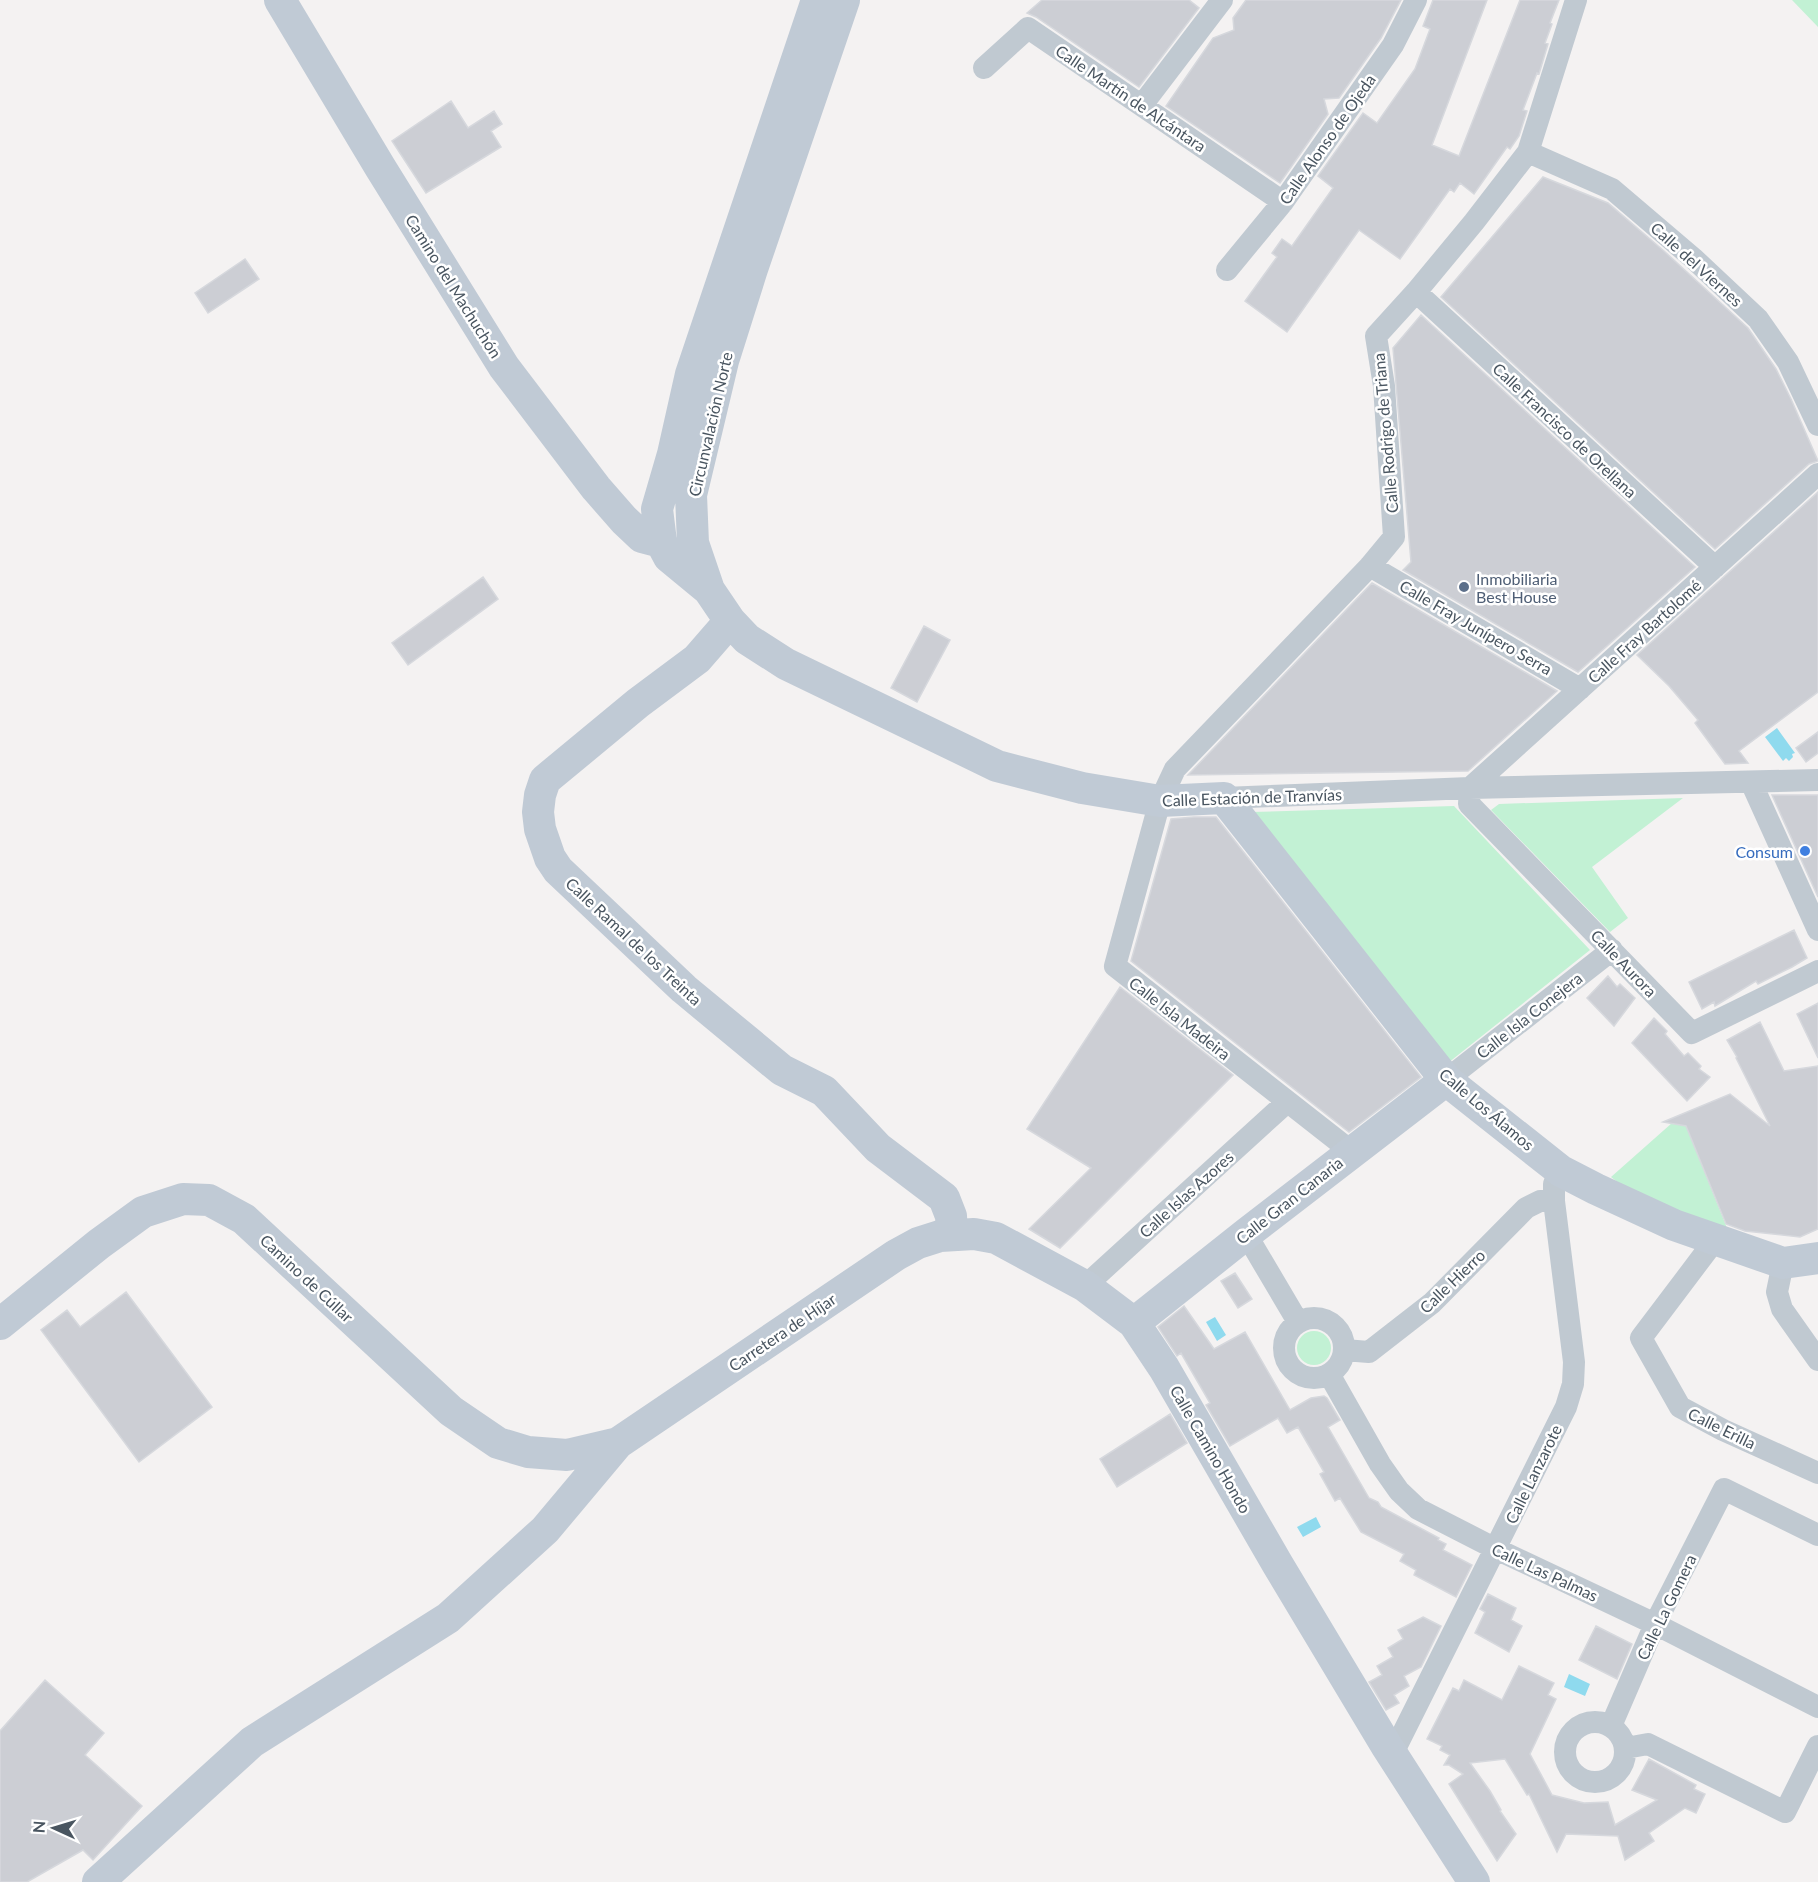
<svg xmlns="http://www.w3.org/2000/svg" width="1818" height="1882" font-family="Lato,sans-serif">
<rect width="100%" height="100%" fill="#f4f2f2"/>
<path fill="#c2f1d4" d="M1792 0H1818V27Z
M1683 798 1592 867 1628 918 1610 932 1491 810 1499 804Z
M1454 806 1590 950 1448 1063 1251 812Z
M1681 1115 1686 1126 1731 1238 1644 1203 1611 1177Z
M1297 1348a17 17 0 1 1 34 0a17 17 0 1 1-34 0Z"/>
<path fill="#8fdaee" d="M1777 728 1795 753 1792 754 1793 757 1789 761 1786 758 1783 761 1765 737Z
M1215 1317 1226 1335 1217 1341 1206 1322Z
M1316 1517 1321 1527 1303 1537 1297 1527Z
M1569 1674 1590 1684 1585 1696 1564 1687Z"/>
<path fill="#ccced4" stroke="#d6d8dd" stroke-width="1.5" d="M1042 0H1189L1199 8 1139 87 1036 17 1027 13Z
M1246 0H1401L1381 38 1339 98 1324 99 1328 114 1280 183 1166 106 1213 38 1234 30 1233 18Z
M1433 0H1487L1432 145 1459 156 1520 0H1559L1550 23 1552 24 1545 43 1548 44 1539 74 1537 73 1523 110 1527 111 1519 136 1510 149 1507 147 1474 194 1460 183 1454 192 1450 189 1400 259 1359 230 1287 332 1245 301 1277 257 1272 253 1282 239 1292 246 1333 188 1318 176 1363 113 1377 123 1415 69 1430 29 1423 26Z
M451 101 468 128 494 111 502 124 491 131 501 147 426 193 392 141Z
M1543 177 1608 203 1664 251 1748 328 1776 369 1791 399 1818 461 1809 464 1715 549 1441 297Z
M245 259 259 279 208 313 195 293Z
M1421 315 1695 567 1578 672 1403 570 1411 562 1393 348Z
M1818 492V692L1739 751 1748 763 1725 764 1695 723 1698 720 1669 686 1637 655Z
M483 577 498 599 408 665 392 643Z
M1372 583 1557 691 1468 771 1188 775Z
M924 626 950 640 917 702 891 688Z
M1818 732V753L1806 762 1796 748Z
M1772 795H1818V897Z
M1194 817H1216L1421 1077 1349 1132 1131 961 1171 819Z
M1794 930 1807 958 1792 967 1758 984 1756 981 1715 1006 1714 1002 1702 1009 1689 982Z
M1608 976 1617 987 1620 984 1635 998 1614 1026 1587 998Z
M1120 987 1233 1075 1060 1248 1029 1229 1091 1168 1027 1129Z
M1818 1003V1058L1797 1014Z
M1654 1018 1667 1031 1665 1034 1684 1056 1688 1053 1701 1066 1699 1069 1710 1077 1687 1101 1632 1043Z
M1760 1022 1784 1071 1818 1066V1229L1800 1237 1745 1231 1726 1224 1686 1126 1663 1122 1730 1094 1770 1126 1736 1058 1737 1057 1727 1040Z
M1235 1273 1252 1299 1238 1308 1221 1281Z
M126 1292 212 1407 139 1462 41 1330 67 1310 80 1327Z
M1184 1306 1214 1349 1245 1332 1290 1410 1311 1398 1324 1396 1327 1398 1340 1420 1328 1427 1369 1498 1378 1502 1381 1507 1439 1538 1438 1540 1446 1544 1443 1550 1472 1565 1456 1597 1414 1575 1416 1570 1400 1561 1404 1554 1361 1532 1340 1498 1335 1501 1320 1474 1324 1472 1298 1427 1287 1433 1278 1418 1230 1446 1206 1405 1210 1403 1181 1353 1177 1356 1158 1327Z
M1170 1414 1187 1443 1117 1487 1100 1459Z
M1488 1594 1516 1608 1511 1620 1522 1626 1509 1652 1475 1633 1485 1612 1480 1609Z
M1423 1617 1441 1626 1421 1667 1404 1676 1409 1686 1394 1695 1399 1703 1386 1710 1369 1682 1382 1675 1377 1666 1393 1657 1388 1648 1403 1639 1398 1630Z
M1596 1626 1632 1644 1617 1679 1579 1660Z
M1519 1666 1554 1683 1548 1695 1556 1699 1530 1754 1552 1795 1584 1803 1608 1802 1615 1825 1657 1800 1632 1790 1649 1759 1696 1785 1694 1789 1705 1794 1696 1813 1685 1808 1649 1833 1654 1841 1625 1860 1618 1836 1566 1834 1557 1852 1529 1794 1527 1795 1505 1759 1470 1763 1490 1791 1501 1810 1500 1811 1516 1834 1497 1861 1449 1784 1463 1774 1449 1765H1444L1450 1755 1440 1750 1442 1746 1427 1739 1453 1688 1459 1691 1464 1680 1502 1700Z
M45 1680 104 1733 85 1755 142 1806 93 1860 83 1850 27 1882H0V1731Z"/>
<g fill="none" stroke-linecap="round" stroke-linejoin="round">
<path stroke="#c0c9d1" stroke-width="22" d="M984 68 1028 28 1283 202
M1142 105 1222 0
M1528 152 1612 189 1693 258 1758 319 1788 362 1818 425
M1227 270 1283 202 1393 45 1416 0
M1416 292 1715 567
M1818 474 1470 788 1469 804 1692 1033 1818 971
M1370 566 1580 689
M1751 782 1818 930
M1224 798 1470 788 1818 780
M1446 1080 1612 950
M1352 1152 1115 966 1160 801 1175 769 1370 566 1394 537 1384 386 1376 336 1416 292 1474 222 1528 152 1576 0
M1246 1234 1298 1322
M1715 1240 1641 1338 1680 1407 1723 1430 1818 1473
M1783 1263 1777 1292 1782 1309 1818 1360
M1085 1286 1287 1102
M1284 1348a30 30 0 1 1 60 0a30 30 0 1 1-60 0Z
M1344 1350 1369 1352 1432 1303 1526 1208 1540 1201H1554
M1329 1374 1380 1464 1399 1491 1418 1509 1496 1549 1655 1624 1818 1707
M1565 1752a30 30 0 1 1 60 0a30 30 0 1 1-60 0Z
M1611 1726 1655 1624 1724 1489 1818 1535
M1626 1748 1648 1744 1785 1812 1818 1746
M1392 1755 1566 1407 1573 1384 1574 1362 1554 1201V1184L1561 1171"/>
<path stroke="#c0cad5" stroke-width="32" d="M280 0 380 167 504 367 596 488 624 520 642 537 661 542
M844 0 752 269 723 361 691 495 693 543 709 590 730 621 747 639 786 664 997 766 1082 788 1160 801 1224 798 1446 1080 1561 1171 1596 1189 1674 1225 1783 1263 1818 1258
M709 590 669 557 661 542 657 509 673 454 691 374 817 0
M730 621 697 659 638 703 545 780 540 795 538 812 540 829 550 858 558 870 684 989 782 1070 824 1091 878 1148 944 1198 951 1216 952 1235
M1134 1323 1246 1234 1446 1080
M0 1324 99 1244 143 1212 183 1199 209 1200 244 1219 451 1411 498 1443 528 1452 567 1455 618 1443
M98 1882 252 1742 448 1618 545 1530 618 1443 896 1255 918 1243 940 1236 974 1234 996 1238 1085 1286 1134 1323 1164 1368 1278 1565 1386 1745 1474 1882"/>
</g>
<circle fill="#5c6f8a" stroke="#fff" stroke-width="2" cx="1464" cy="587" r="6"/>
<circle fill="#3f7fe0" stroke="#fff" stroke-width="2" cx="1805" cy="851" r="6"/>
<g text-anchor="middle" dominant-baseline="central" stroke-width="5" stroke-linejoin="round" paint-order="stroke">
<g font-size="16" fill="#495560" stroke="#fff">
<text transform="translate(1131 98) rotate(34)">Calle Martín de Alcántara</text>
<text transform="translate(1327 139) rotate(-55)">Calle Alonso de Ojeda</text>
<text transform="translate(1697 264) rotate(42)">Calle del Viernes</text>
<text transform="translate(454 286) rotate(58)">Camino del Machuchón</text>
<text transform="translate(710 424) rotate(-77)">Circunvalación Norte</text>
<text transform="translate(1565 430) rotate(43)">Calle Francisco de Orellana</text>
<text transform="translate(1385 433) rotate(-95)">Calle Rodrigo de Triana</text>
<text transform="translate(1476 627) rotate(30)">Calle Fray Junípero Serra</text>
<text transform="translate(1644 631) rotate(-42)">Calle Fray Bartolomé</text>
<text transform="translate(1252 797) rotate(-2)">Calle Estación de Tranvías</text>
<text transform="translate(634 941) rotate(43)">Calle Ramal de los Treinta</text>
<text transform="translate(1624 963) rotate(46)">Calle Aurora</text>
<text transform="translate(1529 1015) rotate(-38)">Calle Isla Conejera</text>
<text transform="translate(1180 1018) rotate(38)">Calle Isla Madeira</text>
<text transform="translate(1487 1109) rotate(40)">Calle Los Álamos</text>
<text transform="translate(1186 1194) rotate(-42)">Calle Islas Azores</text>
<text transform="translate(1289 1200) rotate(-38)">Calle Gran Canaria</text>
<text transform="translate(307 1278) rotate(43)">Camino de Cúllar</text>
<text transform="translate(1452 1281) rotate(-44)">Calle Hierro</text>
<text transform="translate(782 1332) rotate(-34)">Carretera de Híjar</text>
<text transform="translate(1722 1428) rotate(26)">Calle Erilla</text>
<text transform="translate(1211 1449) rotate(60)">Calle Camino Hondo</text>
<text transform="translate(1533 1474) rotate(-64)">Calle Lanzarote</text>
<text transform="translate(1545 1572) rotate(25)">Calle Las Palmas</text>
<text transform="translate(1666 1607) rotate(-64)">Calle La Gomera</text>
</g>
<g font-size="16" fill="#4e5e75" stroke="#fff" text-anchor="start">
<text x="1476" y="578">Inmobiliaria<tspan x="1476" dy="18">Best House</tspan></text>
</g>
<g font-size="16" fill="#366cbe" stroke="#fff" text-anchor="end">
<text x="1793" y="851">Consum</text>
</g>
</g>
<g transform="translate(54 1828) rotate(274)" stroke="#ffffff" stroke-width="4.5" paint-order="stroke">
<path d="M0-4.5L10 22L0 15L-10 22Z" fill="#495560"/>
<text y="-9" font-size="16" font-weight="bold" text-anchor="middle" fill="#495560">N</text>
</g>
</svg>
